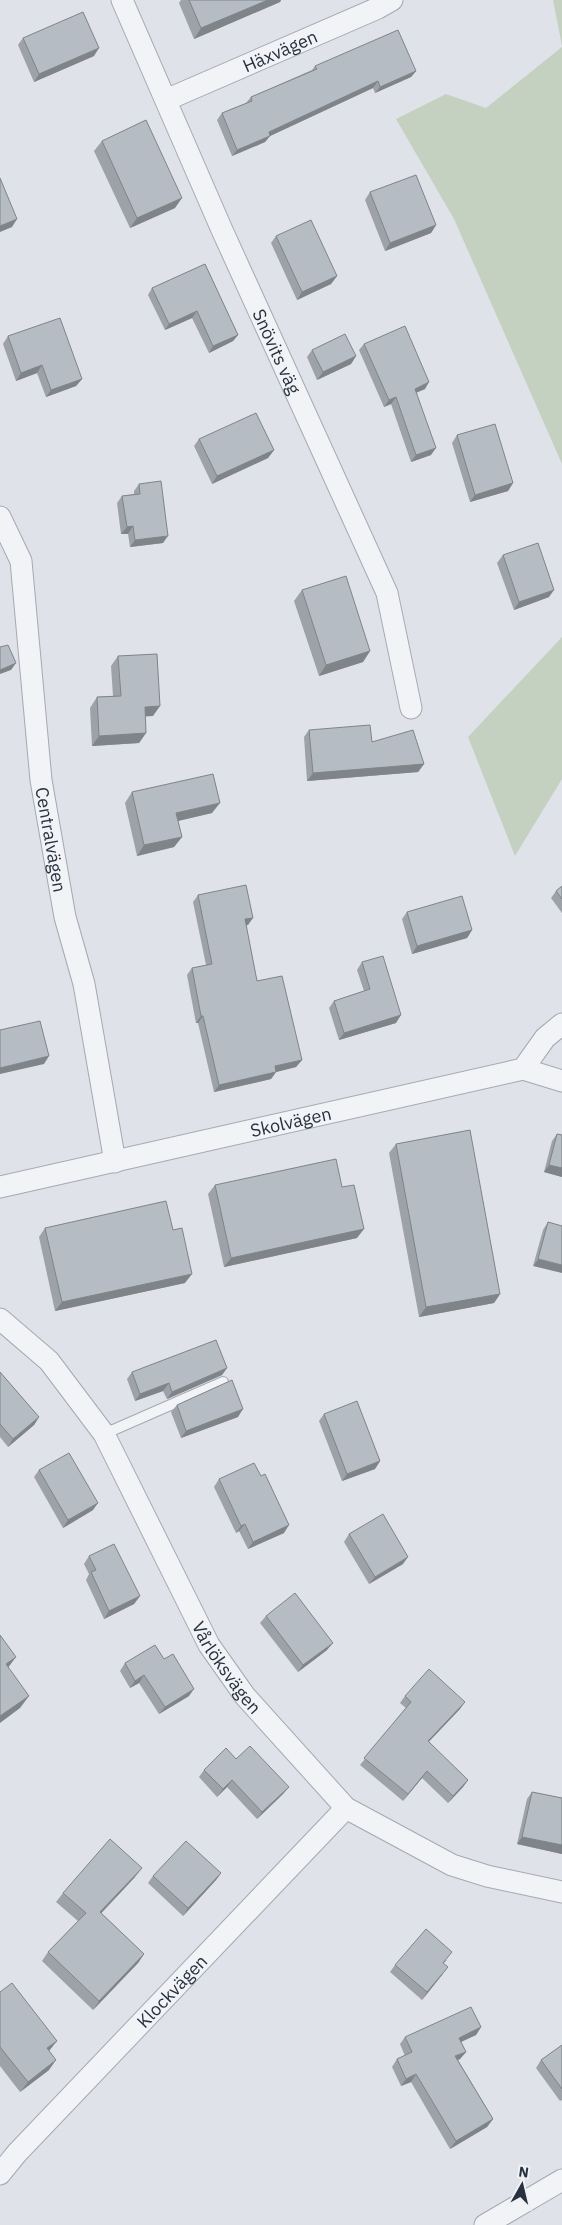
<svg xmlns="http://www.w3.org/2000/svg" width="562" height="2225" font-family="'IBM Plex Sans',sans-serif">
<rect width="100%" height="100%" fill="#dfe2e8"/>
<path fill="#c5d1c0" d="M553 0H562V46Z
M562 47V464L454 219 396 119 446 94 486 108Z
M562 637V779L515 856 468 737Z"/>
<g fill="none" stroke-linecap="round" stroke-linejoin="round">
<g stroke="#a4a9b2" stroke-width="12">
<path id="lane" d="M104 1434 223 1382"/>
</g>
<g stroke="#a4a9b2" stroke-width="23">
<g id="street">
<path id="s1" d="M122 0 222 230 387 593 411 708"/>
<path id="s2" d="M166 100 378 8 392 0"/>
<path id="s3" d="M0 517 21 561 41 780 65 917 84 984 115 1162"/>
<path d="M523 1069 562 1081"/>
<path id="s4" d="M0 1187 523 1069 545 1038 562 1024"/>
<path id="s5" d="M0 1319 49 1361 104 1434 209 1645 245 1696 346 1808 452 1865 487 1876 562 1892"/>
<path id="s6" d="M0 2174 17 2153 346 1808"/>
<path d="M485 2225 562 2180"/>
</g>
</g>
<use href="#lane" stroke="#f1f3f6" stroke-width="10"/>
<use href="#street" stroke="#f1f3f6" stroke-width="21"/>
</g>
<path fill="#9da2a9" d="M181 0H281L280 2 194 39 179 3Z
M23 38 94 56 34 82 18 45Z
M315 66 416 71 411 77 375 93 373 88 270 136 265 142 232 156 217 120 222 113 246 103 251 97 312 70Z
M102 141 175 208 130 228 94 151Z
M370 192 436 225 431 233 385 251 365 200Z
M276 236 337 276 331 284 297 300 271 243Z
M205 264 238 335 233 341 209 353 192 318 165 330 148 295 152 288Z
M8 336 82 379 76 386 46 397 37 373 16 381 3 344Z
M364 344 425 389 416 393 431 455 411 462 391 404 384 407 359 350Z
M312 350 356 356 351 364 317 380 307 357Z
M457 435 513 483 508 491 470 502 452 443Z
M199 439 274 450 268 458 212 484 194 446Z
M139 484 163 543 130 547 128 534H121L117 503 122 496 134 494V491Z
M503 555 549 597 514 610 497 563Z
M302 590 370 651 363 662 319 676 294 601Z
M118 656 153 716H145L146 733 139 743 92 746 90 708 97 697 113 696 111 666Z
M309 730 372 742 424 764 418 772 307 781 304 737Z
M132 792 212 813 178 821 182 837 174 847 137 856 125 803Z
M562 886V913L551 898 556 891Z
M198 895 248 925H246L257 981 302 1060 296 1067 276 1072 271 1079 214 1092 198 1023H196L187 975 192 968 206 965 193 902Z
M407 912 472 930 467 938 412 954 402 919Z
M362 962 396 1023 339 1040 329 1008 334 1001 364 991 357 970Z
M557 1134 562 1135V1177L544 1172 552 1141Z
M396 1144 500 1294 494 1303 419 1317 389 1153Z
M215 1185 342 1187 357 1238 224 1267 208 1194Z
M548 1222 562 1226 533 1266 543 1230Z
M45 1228 185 1283 55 1311 39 1237Z
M227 1368 222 1375 167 1399 163 1391 135 1401 127 1379 132 1372Z
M0 1372 39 1417 34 1425 8 1447 0 1437Z
M177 1405 238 1417 181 1438 171 1412Z
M324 1414 380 1461 375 1469 342 1481 319 1421Z
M39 1470 93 1510 63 1528 34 1477Z
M219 1479 284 1533 248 1549 239 1531 236 1533 214 1487Z
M349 1534 403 1564 369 1584 344 1542Z
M89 1556 140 1596 134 1604 104 1619 86 1580 89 1574 84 1564Z
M266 1616 327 1650 298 1672 260 1623Z
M164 1659 189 1696 159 1714 139 1683 130 1688 120 1671 125 1663Z
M405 1696 460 1709 428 1742 468 1780 463 1787 448 1803 422 1778 403 1801 360 1765 406 1708 400 1703Z
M236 1759 289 1787 283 1794 257 1819 227 1787 217 1797 199 1777 204 1770Z
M532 1792 562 1798V1854L517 1844 527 1799Z
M221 1873 216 1880 183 1916 148 1883 153 1876Z
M135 1877 101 1913 144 1954 138 1963 93 2010 42 1961 48 1952 78 1921 56 1902 63 1893Z
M447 1960 443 1964 442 1975 422 2000 390 1972 395 1965Z
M0 1992 49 2051V2070L20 2092 0 2066Z
M481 2027 476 2035 461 2042 466 2052 460 2059 458 2060 493 2119 487 2127 450 2149 411 2082 401 2086 392 2067 397 2059 405 2056 400 2044 405 2037Z
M562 2045V2100L560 2101 536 2068 541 2060Z"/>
<path fill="#7f8489" d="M268 0H281L280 2 194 39 201 28Z
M99 48 94 56 34 82 39 74Z
M416 71 411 77 375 93 380 87Z
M378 81 373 88 270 136 265 142 232 156 237 150 269 132Z
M182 198 175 208 130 228 137 218Z
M17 219 12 227 0 232V226Z
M436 225 431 233 385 251 390 243Z
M337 276 331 284 297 300 302 292Z
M197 311 192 318 165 330 169 324Z
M238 335 233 341 209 353 213 346Z
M356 356 351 364 317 380 323 372Z
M42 365 37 373 16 381 21 373Z
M82 379 76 386 46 397 51 390Z
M429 382 425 389 410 395 415 389Z
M396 397 391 404 384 407 389 400Z
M436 448 431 455 411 462 416 455Z
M274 450 268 458 212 484 217 476Z
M513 483 508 491 470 502 475 495Z
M133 526 128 534H121L127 527Z
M168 536 163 543 130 547 135 540Z
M554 590 549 597 514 610 519 602Z
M370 651 363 662 319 676 326 665Z
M16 663 11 670 0 674V670Z
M160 706 153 716 137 717 145 707Z
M146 733 139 743 92 746 99 736Z
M424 764 418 772 307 781 313 773Z
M220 803 212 813 169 823 176 813Z
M182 837 174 847 137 856 144 845Z
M253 918 248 925 240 926 245 919Z
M472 930 467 938 412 954 417 946Z
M401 1015 396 1023 339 1040 344 1033Z
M201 1016H203L198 1023H196Z
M49 1056 44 1064 0 1074V1068Z
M302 1060 296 1067 276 1072 271 1079 214 1092 219 1085 275 1066Z
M549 1165 562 1168V1177L544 1172Z
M364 1229 357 1238 224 1267 231 1258Z
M538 1259 562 1265V1273L533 1266Z
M192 1274 185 1283 55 1311 62 1302Z
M500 1294 494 1303 419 1317 426 1307Z
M227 1368 222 1375 167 1399 172 1392Z
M169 1383 163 1391 135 1401 140 1394Z
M243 1409 238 1417 181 1438 186 1431Z
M39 1417 34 1425 8 1447 13 1439Z
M380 1461 375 1469 342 1481 347 1474Z
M98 1503 93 1510 63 1528 68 1520Z
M245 1524 239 1531 236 1533 241 1526Z
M289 1525 284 1533 248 1549 253 1542Z
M408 1557 403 1564 369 1584 375 1577Z
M140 1596 134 1604 104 1619 109 1611Z
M333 1643 327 1650 298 1672 303 1665Z
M16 1657 7 1669 6 1664Z
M144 1675 139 1683 130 1688 135 1681Z
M194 1689 189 1696 159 1714 165 1707Z
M29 1696 20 1708 0 1723V1716Z
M465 1702 460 1709 423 1748 428 1741Z
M427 1771 422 1778 403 1801 408 1794Z
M232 1780 227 1787 217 1797 223 1789Z
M468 1780 463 1787 448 1803 453 1796Z
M289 1787 283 1794 257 1819 262 1812Z
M522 1837 562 1845V1854L517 1844Z
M142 1868 135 1877 94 1921 100 1912Z
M221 1873 216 1880 183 1916 188 1908Z
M144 1954 138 1963 93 2010 99 2001Z
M448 1967 442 1975 422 2000 427 1992Z
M481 2027 476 2035 454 2045 459 2038Z
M57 2041 49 2051 47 2048Z
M466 2052 460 2059 450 2064 455 2056Z
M56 2060 49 2070 20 2092 28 2082Z
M416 2074 411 2082 401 2086 406 2079Z
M493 2119 487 2127 450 2149 456 2141Z"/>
<path fill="#b6bcc4" stroke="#7f8489" d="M189 0H268L201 28Z
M83 12 99 48 39 74 23 38Z
M398 30 416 71 380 87 378 81 269 132 270 136 237 150 222 113 252 101 251 97 317 69 315 66Z
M146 120 182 198 137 218 102 141Z
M416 175 436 225 390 243 370 192Z
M0 178 17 219 0 226Z
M311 220 337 276 302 292 276 236Z
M205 264 238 335 213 346 197 311 169 324 152 288Z
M60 318 82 379 51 390 42 365 21 373 8 336Z
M405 326 429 382 415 389 436 448 416 455 396 397 389 400 364 344Z
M345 334 356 356 323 372 312 350Z
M256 413 274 450 217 476 199 439Z
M495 424 513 483 475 495 457 435Z
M161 481 168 536 135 540 133 526 127 527 122 496 140 494 139 484Z
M538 543 554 590 519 602 503 555Z
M346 576 370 651 326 665 302 590Z
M8 645 16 663 0 670V647Z
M157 654 160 706 145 707 146 733 99 736 97 697 121 696 118 656Z
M370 725 372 742 413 730 424 764 313 773 309 730Z
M213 774 220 803 176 813 182 837 144 845 132 792Z
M246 885 253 918 245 919 257 981 282 976 302 1060 275 1066 276 1072 219 1085 203 1016H201L192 968 212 964 198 895Z
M562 886V899L556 891Z
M462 896 472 930 417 946 407 912Z
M383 956 401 1015 344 1033 334 1001 370 989 362 962Z
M40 1021 49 1056 0 1068V1030Z
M470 1130 500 1294 426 1307 396 1144Z
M557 1134 562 1135V1168L549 1165Z
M336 1159 342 1187 354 1185 364 1229 231 1258 215 1185Z
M166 1201 173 1230 182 1228 192 1274 62 1302 45 1228Z
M548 1222 562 1226V1265L538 1259Z
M216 1340 227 1368 172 1392 169 1383 140 1394 132 1372Z
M0 1372 39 1417 13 1439 0 1424Z
M232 1380 243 1409 186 1431 177 1405Z
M357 1401 380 1461 347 1474 324 1414Z
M69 1453 98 1503 68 1520 39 1470Z
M254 1463 261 1476 265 1474 289 1525 253 1542 245 1524 241 1526 219 1479Z
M383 1514 408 1557 375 1577 349 1534Z
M114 1544 140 1596 109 1611 91 1572 96 1570 89 1556Z
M295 1593 333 1643 303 1665 266 1616Z
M0 1635 16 1657 6 1664 29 1696 0 1716Z
M155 1645 164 1659 173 1654 194 1689 165 1707 144 1675 135 1681 125 1663Z
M429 1669 465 1702 428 1741 468 1780 453 1796 427 1771 408 1794 364 1758 411 1702 405 1696Z
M250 1746 289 1787 262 1812 232 1780 223 1789 204 1770 226 1748 236 1759Z
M532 1792 562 1798V1845L522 1837Z
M110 1839 142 1868 100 1912 144 1954 99 2001 48 1952 86 1913 63 1893Z
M186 1841 221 1873 188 1908 153 1876Z
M426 1929 452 1952 443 1963 448 1967 427 1992 395 1965Z
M12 1983 57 2041 47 2048 56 2060 28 2082 0 2047V1992Z
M471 2007 481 2027 459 2038 466 2052 455 2056 493 2119 456 2141 416 2074 406 2079 397 2059 412 2052 405 2037Z
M562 2045V2089L541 2060Z"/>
<g text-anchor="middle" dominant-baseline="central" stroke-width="4" stroke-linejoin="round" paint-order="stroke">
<g font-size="18" fill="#28313e" stroke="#eef1f5">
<text stroke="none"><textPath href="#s2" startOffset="124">Häxvägen</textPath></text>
<text stroke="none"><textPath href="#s1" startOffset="384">Snövits väg</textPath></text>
<text stroke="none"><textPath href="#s3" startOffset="329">Centralvägen</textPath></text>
<text stroke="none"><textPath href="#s4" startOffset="298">Skolvägen</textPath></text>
<text stroke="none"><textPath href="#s5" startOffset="420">Vårlöksvägen</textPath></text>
<text stroke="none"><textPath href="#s6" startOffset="251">Klockvägen</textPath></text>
</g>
</g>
<g transform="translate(522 2185) rotate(8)" stroke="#eef1f5" stroke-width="4" paint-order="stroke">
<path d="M0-4L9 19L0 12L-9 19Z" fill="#28313e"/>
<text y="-8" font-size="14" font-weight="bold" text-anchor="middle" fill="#28313e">N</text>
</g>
</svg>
